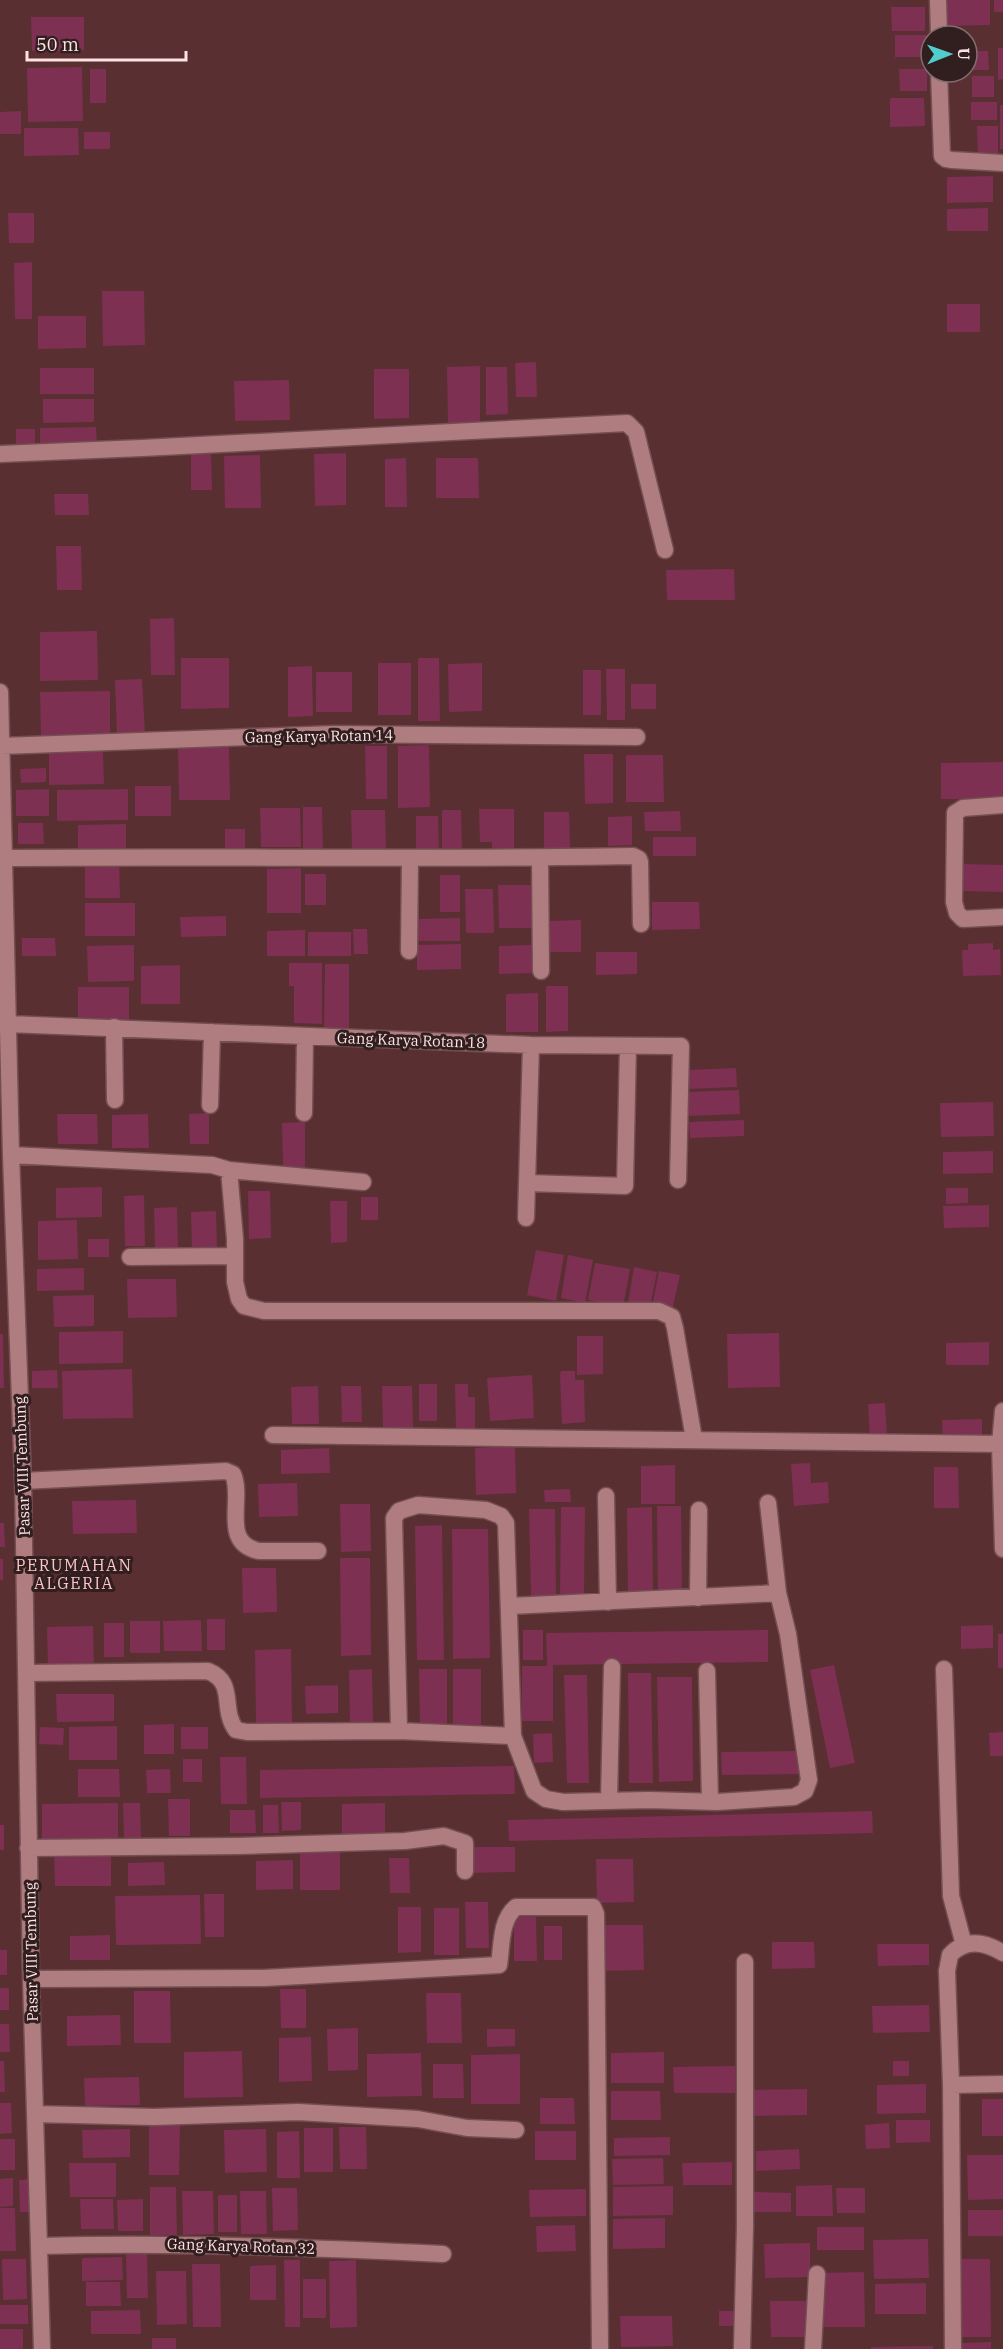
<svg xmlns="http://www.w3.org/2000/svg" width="1003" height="2349" font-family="'IBM Plex Serif',serif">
<rect width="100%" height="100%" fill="#592f32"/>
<path fill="#7d3052" d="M947 0H990V25L947 26Z
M994 0H1003V12H994Z
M891 7H925V31H892Z
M31 17H84V50L32 51Z
M895 35H928L929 57H895Z
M998 48H1003V79L998 80Z
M967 51H988L989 70H967Z
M82 67 83 121 28 122 27 68Z
M90 69H106V103H90Z
M899 69H927V91H900Z
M972 76H994V97H972Z
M890 98H924L925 126 890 127Z
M971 102H997V120H971Z
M1000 105H1003V149H1000Z
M21 111V134H0V112Z
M977 126H998V155L978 156Z
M24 128H78L79 155 24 156Z
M84 132H110V149H84Z
M993 176V202L947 203V177Z
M988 208V231H947V209Z
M8 213H34V243H9Z
M32 262V319H15L14 263Z
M102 291H144L145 345 103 346Z
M947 304H980V332H947Z
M38 316H86V348L38 349Z
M536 362 537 397H516L515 363Z
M480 366V426H448L447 367Z
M486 367H507L508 414 486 415Z
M40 368H94V394H40Z
M374 369H409V418L374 419Z
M289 380 290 420 235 421 234 381Z
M43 399H94V422L43 423Z
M96 427 97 446 40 447V428Z
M16 429H35V448L16 449Z
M211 453 212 490H191V454Z
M346 453V505L315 506 314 454Z
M260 455 261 508H225L224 456Z
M406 458 407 507H385V459Z
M436 458H478L479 498H436Z
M54 494H88L89 515H55Z
M56 546H81L82 590H57Z
M734 569 735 600H667L666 570Z
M174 618 175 675H151L150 619Z
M97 631 98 680 40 681V632Z
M181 658H229V708L181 709Z
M418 658H439L440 721H418Z
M378 663H411V715H378Z
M482 663V711L449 712 448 664Z
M312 666 313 716 288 717V667Z
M606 669H625V720H607Z
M583 670H601V715H583Z
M316 672H352V712H316Z
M142 679 145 735 117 736 115 680Z
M631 684H656V709H631Z
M110 691V735L41 736 40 692Z
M429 745 430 807 398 808V746Z
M365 746H387V799H366Z
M178 747H229L230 800H179Z
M49 752H103L104 784 49 785Z
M584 754H613V803L585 804Z
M626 755H663L664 802H626Z
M1003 762V799H941V763Z
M46 768V782L21 783 20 769Z
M135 786H171V816H135Z
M49 789V816H16V790Z
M128 789V820L57 821V790Z
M303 807H322L323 850H303Z
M260 808H300L301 847H261Z
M479 809H514V853H492V842H480Z
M351 810H385L386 850 352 851Z
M442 810H461L462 848 442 849Z
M680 811 681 831H645L644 812Z
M544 812H569L570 848 544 849Z
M416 816H438L439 849H416Z
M632 816V845L608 846V817Z
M18 823H43L44 844H18Z
M126 824V850H78V825Z
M225 829H245V851H225Z
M653 837H696V856H653Z
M85 858H119L120 898H85Z
M963 864 1003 865V892L963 891Z
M301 868V913H267V869Z
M305 874H326V905H305Z
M440 875H460V912H440Z
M498 885H535L536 928H499Z
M465 889H493L494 933H466Z
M652 902H699L700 929 652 930Z
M85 903H135V936H85Z
M226 916V936L181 937 180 917Z
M460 918V941H417V919Z
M581 920V952H549V921Z
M353 929H367L368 954H354Z
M305 930V956H267V931Z
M308 932H351V956H308Z
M22 938H55L56 956H22Z
M993 943V950L1000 949 1001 975 963 976 962 950H968V944Z
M461 944V969L417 970V945Z
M134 945V981L88 982 87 946Z
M531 945 532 973 499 974V946Z
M596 952H637V974L596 975Z
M289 963H322V1024L294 1023V986H289Z
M325 964H349V1031L324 1030Z
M180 965V1004H141V966Z
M546 986H568V1031L546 1032Z
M78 987H129V1023L78 1024Z
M538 993V1032H506V994Z
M736 1068 737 1087 688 1089 687 1070Z
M739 1090 740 1114 689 1116 688 1092Z
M993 1102 994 1136 941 1137 940 1103Z
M209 1113V1144H190L189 1114Z
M57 1114H97L98 1144H58Z
M148 1114 149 1148H112V1115Z
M744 1120V1136L690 1138 689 1122Z
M305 1122V1167H283L282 1123Z
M993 1151V1173L943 1174V1152Z
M102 1187V1217L56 1218V1188Z
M946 1188H968V1203L946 1204Z
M248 1191H270L271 1238 249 1239Z
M144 1195 145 1246H125L124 1196Z
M361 1197H378V1220H361Z
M330 1201H347V1242L331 1243Z
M989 1205V1227L944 1228 943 1206Z
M177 1207 178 1249H155L154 1208Z
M216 1211 217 1250H192L191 1212Z
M77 1220 78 1259 38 1260V1221Z
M88 1239H109V1257H88Z
M536 1250 564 1255 556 1301 527 1295Z
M568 1255 593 1260 585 1303 561 1298Z
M595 1263 630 1269 623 1307 588 1300Z
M634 1267 657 1272 650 1307 628 1303Z
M84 1268V1290L37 1291V1269Z
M659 1271 680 1275 672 1311 652 1307Z
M127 1279H176L177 1317 128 1318Z
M94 1295V1326L54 1327 53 1296Z
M123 1331V1363L59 1364V1332Z
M779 1333 780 1387 728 1388 727 1334Z
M0 1334H3L4 1388H0Z
M577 1336H603V1374L577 1375Z
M989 1342V1365H946V1343Z
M132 1369 133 1418 63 1419 62 1371Z
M57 1370 58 1388H32V1371Z
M561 1371H575V1380H584L585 1422 562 1424 560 1375Z
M532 1375 534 1418 490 1421 487 1378Z
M419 1384H437V1421H419Z
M455 1384H468V1397H475V1432H456Z
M318 1386 319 1424H292L291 1387Z
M341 1386H361L362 1422H342Z
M382 1386H412L413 1428H383Z
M885 1403 887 1437 870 1438 868 1404Z
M982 1419V1440L943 1441 942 1420Z
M515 1446 516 1493 476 1495 475 1448Z
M329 1448 330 1473 281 1474V1450Z
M810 1463 811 1483 828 1482 829 1503 794 1506 791 1464Z
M675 1465V1504H641V1466Z
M934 1467H958L959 1508H934Z
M297 1483 298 1516 259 1517 258 1484Z
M570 1489 571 1502H545L544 1490Z
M136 1500 137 1533 73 1534 72 1501Z
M340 1504H370L371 1551 341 1552Z
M657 1506H681L682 1596H658Z
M561 1507H585L584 1597H560Z
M652 1507 653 1598 628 1599 627 1508Z
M529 1509H555L556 1596H531Z
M0 1523H4L5 1547H0Z
M442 1525 444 1660H417L415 1526Z
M452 1529H488L490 1658 453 1659Z
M340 1558H370L371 1655 341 1656Z
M0 1559H3V1580H0Z
M242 1568H276L277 1612 243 1613Z
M207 1619H225V1650H207Z
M201 1620 202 1651H164L163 1621Z
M130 1621H160V1653H130Z
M104 1623H124V1657H104Z
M993 1625V1648L961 1649V1626Z
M93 1626 94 1667H48L47 1627Z
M523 1630H543V1660H523Z
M768 1630V1662L553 1665V1721H522V1666H547L546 1633Z
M998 1634H1003V1668H998Z
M291 1649 292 1723 256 1724 255 1650Z
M834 1665 855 1763 830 1768 810 1670Z
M372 1669 373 1726H350L349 1670Z
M419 1669H447V1727H420Z
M453 1669H481V1731H453Z
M628 1673H651L653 1783H629Z
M564 1675H587L589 1783H567Z
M657 1677H692L693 1781 659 1782Z
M338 1685V1713L306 1714 305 1686Z
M56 1694H114V1721L57 1722Z
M174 1724V1754H144V1725Z
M117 1726V1760H69V1727Z
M40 1727 64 1728 63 1745 39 1744Z
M181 1727H208V1749H181Z
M1003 1732V1756H990L989 1733Z
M552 1733 553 1762 534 1763 533 1734Z
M799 1751V1774L722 1775 721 1752Z
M220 1757H246L247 1804H221Z
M183 1759H202V1782H183Z
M514 1766 515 1794 260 1798V1770Z
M78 1769H119L120 1797H78Z
M170 1769 171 1793H147L146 1770Z
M168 1799H190V1836H169Z
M281 1802H301V1830L282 1831Z
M118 1803V1845L42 1846V1804Z
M123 1803H140L141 1839H124Z
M385 1803V1835L342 1836V1804Z
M263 1805H278L279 1833H263Z
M230 1810H255L256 1833H230Z
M872 1811 873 1833 509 1841 508 1820Z
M0 1825H4V1850H0Z
M469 1847H515V1872L469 1873Z
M111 1851V1886H55L54 1852Z
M340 1852V1890H300V1853Z
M389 1858H409L410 1893H390Z
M596 1859H633L634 1902 597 1903Z
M293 1860V1889L256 1890V1861Z
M164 1862 165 1885 128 1886V1863Z
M204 1894H224V1937H205Z
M200 1895 201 1944 116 1945 115 1896Z
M465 1902H488L489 1948H466Z
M398 1907H421V1952L398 1953Z
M434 1908H459V1955H434Z
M514 1917H536L537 1961H514Z
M600 1925H643L644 1970 601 1971Z
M544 1926H562V1960H544Z
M110 1935V1960H70V1936Z
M772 1942H814L815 1968 772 1969Z
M877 1944H929V1965L878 1966Z
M0 1950H7V1975H0Z
M0 1988H9V2010H0Z
M280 1989H306V2028H281Z
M134 1991H170L171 2043H134Z
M426 1993H461L462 2043H427Z
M929 2005 930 2032 873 2033 872 2006Z
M120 2015 121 2045 67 2046V2016Z
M0 2024H9L10 2052H0Z
M358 2028V2070L328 2071 327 2029Z
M487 2029H515V2046L487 2047Z
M311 2037 312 2081 279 2082V2038Z
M242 2051 243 2097 184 2098V2052Z
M664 2052V2083H611V2053Z
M421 2053 422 2096 367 2097V2054Z
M520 2054V2104H471V2055Z
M0 2061H4L5 2092H0Z
M893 2061H909V2076H893Z
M433 2064H463L464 2098H433Z
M735 2066V2093H674L673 2067Z
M139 2077 140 2105 85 2106 84 2078Z
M926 2084V2113L877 2114V2085Z
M807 2089V2115L748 2116V2090Z
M611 2091H660L661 2120H611Z
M540 2098H574L575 2124H540Z
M982 2099H1003V2136H982Z
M0 2103H11L12 2133 0 2134Z
M896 2120H930V2142L896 2143Z
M889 2123 890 2148 866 2149 865 2125Z
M149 2124 180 2125 179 2175H149Z
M339 2127H366L367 2169H340Z
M304 2128H333V2172H304Z
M130 2129V2157L83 2158 82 2130Z
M266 2129 267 2172 225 2173 224 2130Z
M299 2131 300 2178H277V2132Z
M535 2131H576V2160H535Z
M670 2137V2155L614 2156V2138Z
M0 2139H15V2170H0Z
M799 2149 800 2169 756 2171V2151Z
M967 2155H1003V2199L968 2200Z
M663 2158 664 2184 613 2185 612 2159Z
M732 2162V2185H683L682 2163Z
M69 2163H116V2197H70Z
M13 2178V2206L0 2207V2179Z
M30 2179 31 2212H20L19 2180Z
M832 2185 833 2216H796V2186Z
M673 2186V2215L613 2216V2187Z
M150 2187H176L177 2235H150Z
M272 2188H297L298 2230 273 2231Z
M836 2188H865V2213H837Z
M586 2189V2216L530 2217 529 2190Z
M182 2191H213L214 2234 183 2235Z
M240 2191H266L267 2234H241Z
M753 2192 791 2193V2212H753Z
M218 2195H237V2232H218Z
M80 2199H113L114 2229H81Z
M143 2199V2231H118L117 2200Z
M0 2208H15L16 2251H0Z
M968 2210H1003V2236H968Z
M665 2218V2248L613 2249V2219Z
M575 2225 576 2251 537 2252 536 2226Z
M817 2227H864V2250H817Z
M928 2239 929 2278 874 2279 873 2240Z
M810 2243V2277L765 2278 764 2244Z
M126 2253H147L148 2298H127Z
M122 2257 123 2280 82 2281V2258Z
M2 2259H26L27 2299 3 2300Z
M960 2259H990L991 2337H961Z
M284 2260H300V2327H285Z
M356 2260 357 2327 330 2328 329 2261Z
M192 2264H220L221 2327H193Z
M276 2265V2300H250V2266Z
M156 2271H186L187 2324 157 2325Z
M864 2272 865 2327H823L822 2273Z
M303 2279H326V2318H303Z
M86 2282H120L121 2306H86Z
M926 2283V2314H875V2284Z
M770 2301H812L813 2337H771Z
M0 2305H28V2324H0Z
M140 2310 141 2334H91V2311Z
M719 2311H734L735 2326H719Z
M620 2316H672L673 2346 621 2347Z
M0 2329H23V2349H0Z
M152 2338H176V2349H152Z
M991 2342V2349H961V2343Z
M933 2346V2349H871V2347Z"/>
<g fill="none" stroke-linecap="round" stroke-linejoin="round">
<g stroke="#734f52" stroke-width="19">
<path id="minor" d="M938 0 939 36
M939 72 942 156 946 159 952 160 1003 163
M0 454 142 448 627 423 636 432 665 550
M0 692 11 1155 23 1481 31 1979 42 2349
M1 746 334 734 637 737
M1003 805 963 808 955 813 954 902 957 913 963 919 1003 917
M3 858C213 856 423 860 633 856L639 859 640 862 641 924
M540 858 541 971
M409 951 410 859
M8 1024 531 1045 681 1046 678 1180
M114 1027 115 1100
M210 1105 212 1032
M304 1113 305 1036
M11 1155 212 1165 229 1170 363 1182
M229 1170 235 1239V1282L239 1299 244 1306 264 1311H659L672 1317 675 1328 694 1439
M527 1183 625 1186 628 1046
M526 1218 531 1045
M130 1257 234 1256
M1003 1411 1000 1444 1003 1549
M273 1435 1003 1444
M23 1481 226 1471 233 1474C244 1500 220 1543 259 1551H318
M606 1496 608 1602
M698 1598 699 1510
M510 1606 778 1593
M944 1669 951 1896 964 1945
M707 1671 710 1802
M26 1673 208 1671C237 1683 220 1708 236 1730L247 1732 399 1731 513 1736
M399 1731 394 1518 399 1511 418 1505 486 1510 501 1516 506 1523 513 1736 534 1791 546 1799 563 1802 649 1800 717 1802 794 1797 805 1791 809 1780 788 1634 778 1593 768 1503
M609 1801 612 1667
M28 1848 238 1846 405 1841 444 1836 465 1843V1871
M31 1979 264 1978 499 1965C502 1946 500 1920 516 1907H593L596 1914 600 2349
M951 2085 1003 2084
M35 2114 154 2117 298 2112 418 2119 467 2128 516 2130
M40 2246C174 2242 309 2247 443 2254
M742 2349 745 2227V1962
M813 2349 817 2274
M953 2349 951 2085 947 1971 950 1955C966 1938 985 1942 1003 1953"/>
</g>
<use href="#minor" stroke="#af7d80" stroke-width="16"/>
</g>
<g text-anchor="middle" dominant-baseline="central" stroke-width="6" stroke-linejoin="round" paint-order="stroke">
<g font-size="15" fill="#ffe3e4" stroke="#311e1f">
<text transform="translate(319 736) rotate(-1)">Gang Karya Rotan 14</text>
<text transform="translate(411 1040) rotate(2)">Gang Karya Rotan 18</text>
<text transform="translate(22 1466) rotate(-92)">Pasar VIII Tembung</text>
<text transform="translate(31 1952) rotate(-91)">Pasar VIII Tembung</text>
<text transform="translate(241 2246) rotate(2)">Gang Karya Rotan 32</text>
</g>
<g font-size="16" letter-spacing="1.5" fill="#fcc5c7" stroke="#311e1f">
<text x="74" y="1565">PERUMAHAN<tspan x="74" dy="18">ALGERIA</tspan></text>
</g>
</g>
<g transform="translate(949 54) rotate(89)"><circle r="28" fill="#311e1f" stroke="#836d6e" stroke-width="1.5"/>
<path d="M0-4.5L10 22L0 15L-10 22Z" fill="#52cdce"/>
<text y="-9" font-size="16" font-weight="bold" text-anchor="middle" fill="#ffe3e4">U</text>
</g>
<path d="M27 51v9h159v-9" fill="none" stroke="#ffe3e4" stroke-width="3"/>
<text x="36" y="51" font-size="18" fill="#ffe3e4" stroke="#311e1f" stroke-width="4.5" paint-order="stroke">50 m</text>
</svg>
